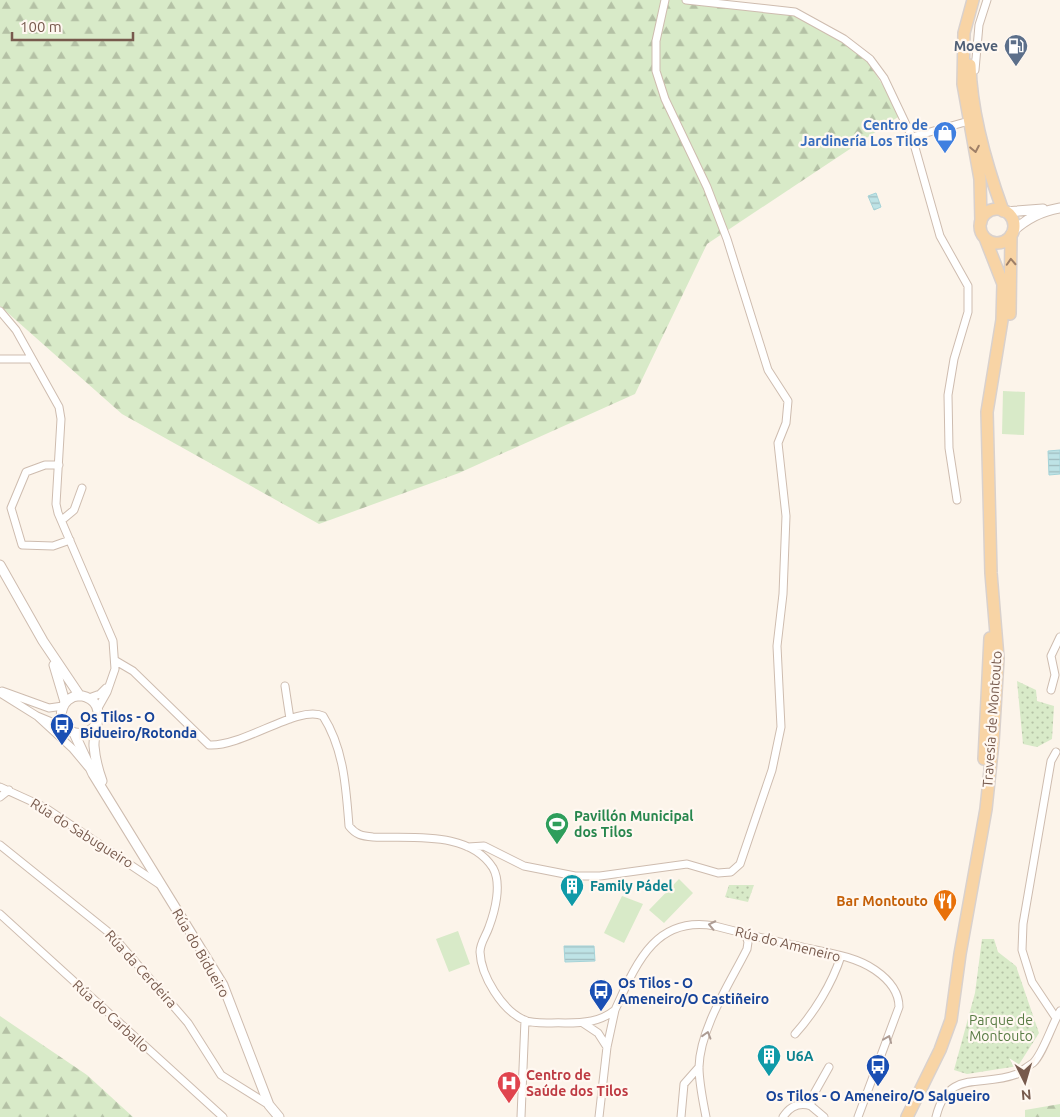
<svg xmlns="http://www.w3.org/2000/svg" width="1060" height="1117" font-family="Ubuntu,sans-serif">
<defs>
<pattern id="forest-firs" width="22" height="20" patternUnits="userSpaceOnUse" patternTransform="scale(1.25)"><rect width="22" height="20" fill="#d8eac8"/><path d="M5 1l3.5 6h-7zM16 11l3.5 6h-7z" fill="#b4c1a5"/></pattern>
<pattern id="park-dots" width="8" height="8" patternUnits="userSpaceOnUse" patternTransform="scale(1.25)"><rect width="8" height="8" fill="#d8eac8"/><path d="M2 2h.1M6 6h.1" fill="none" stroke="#b4c1a5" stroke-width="1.8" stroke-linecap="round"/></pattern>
<pattern id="water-rules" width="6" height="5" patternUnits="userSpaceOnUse" patternTransform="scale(1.25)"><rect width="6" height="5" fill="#bee3e6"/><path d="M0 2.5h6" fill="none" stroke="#9fbbbd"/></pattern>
</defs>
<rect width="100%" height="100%" fill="#fcf4ea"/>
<path fill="#d8eac8" d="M1003 391 1025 392 1024 435 1002 434Z
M679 879 693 893 664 923 649 910Z
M622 896 643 904 624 943 604 933Z
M458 931 470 964 449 972 436 939Z"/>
<path fill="url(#forest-firs)" d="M0 0H695L797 15 844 43 869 63 901 115 707 244 635 394 459 473 319 524 122 414 0 306Z
M0 1016 87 1075 133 1117H0Z
M1060 1104V1117H1025V1110Z"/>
<path fill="url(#park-dots)" d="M1017 681 1036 690 1037 701 1054 706 1052 739 1037 747 1023 744Z
M729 885H754L748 902 725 897Z
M982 939H994L998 952 1016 966 1039 1033 1018 1066 967 1074 954 1070 975 993Z"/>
<path fill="url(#water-rules)" stroke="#a5d3d8" d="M876 193 881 207 874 210 868 196Z
M1060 450V474L1049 475 1048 451Z
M564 946H594L595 961 565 962Z"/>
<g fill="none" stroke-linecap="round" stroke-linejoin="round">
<g stroke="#cebcaf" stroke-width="9">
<path id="minor" d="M686 0 795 12 844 39 870 59 884 78 912 137 940 236 968 286V312L954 359 948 395 949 448 957 500
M975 70 979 25 987 0
M912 137 969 121
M0 311 16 330 59 407 61 419 56 504 58 513 113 641 115 669 107 692 98 708
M0 359H32
M59 465H45L26 472 11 508 22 545 53 546 70 540
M62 520 74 510 82 488
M116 661 133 671 209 745C243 747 299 704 323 716 344 749 346 788 349 826 356 835 362 836 373 837 411 839 469 830 493 868 502 884 495 911 489 927 486 936 480 943 480 952 481 976 502 1010 524 1020 535 1025 553 1022 565 1023 584 1023 600 1022 615 1010 636 964 655 915 715 926 742 933 770 940 798 946 822 952 854 955 875 970 888 979 899 991 899 1007L858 1117
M285 686 290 719
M1051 690 1055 675 1051 656 1060 637
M2 691 49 708 63 706
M0 693 37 716 66 728
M89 698 100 694 106 688
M37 716 73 749 88 767
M0 787 44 807 159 884
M0 797 9 790
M0 845 112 935 188 1023 221 1075 269 1105
M468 847 484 846 524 866 575 876H600L687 864 718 873 731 872 740 864 772 770 781 727 777 646 783 594 786 516 778 443 786 423 788 401 768 370 727 239 707 187 665 99 656 71V41L665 0
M0 914 223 1117
M1056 1018 1032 982 1022 950 1023 924 1051 761 1056 752
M583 1023 598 1033 607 1047
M795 1034C814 1013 832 984 841 956
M521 1117 525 1020
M599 1117 607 1047 615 1010
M681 1117 684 1084 699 1067
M706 1117C703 1101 699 1083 699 1067 700 1028 730 983 747 949L748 942 745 933
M783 1117C790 1106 799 1102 811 1106
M824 1117 811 1106V1099L829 1067
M936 1117C948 1068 981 1088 1017 1074 1022 1071 1028 1066 1033 1063 1043 1054 1052 1024 1060 1011"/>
</g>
<g stroke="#cebcaf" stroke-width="11">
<path id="tertiary" d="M1005 212 1043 209
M1012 232C1026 219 1041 211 1060 208
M0 565 43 641 80 696
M54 665 65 702
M96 725C89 733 80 736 70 731L61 718C61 711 62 705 68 700 73 696 80 695 86 697 108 705 93 730 94 746 95 758 98 770 102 781
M74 733 93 774 223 985 269 1105 279 1117"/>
</g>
<g stroke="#d9d1cd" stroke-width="14">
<path id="primary" d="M973 0 964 33 963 84 980 179 981 222
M970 65C971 112 987 167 1003 211
M980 226a17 17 0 1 1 34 0a17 17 0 1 1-34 0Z
M1010 314 1011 235
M984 759 990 638
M907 1117 940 1050 951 1020 960 954 986 809 993 742 998 658 991 573 987 412 1002 320 1003 284 985 238"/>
</g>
<use href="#minor" stroke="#fff" stroke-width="7"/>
<use href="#tertiary" stroke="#fff" stroke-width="9"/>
<use href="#primary" stroke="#f8d4a5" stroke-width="11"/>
</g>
<defs><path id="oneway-chevron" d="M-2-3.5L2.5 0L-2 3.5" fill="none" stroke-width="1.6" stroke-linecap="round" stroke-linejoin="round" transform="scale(1.25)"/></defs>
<g stroke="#9e7f67">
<use href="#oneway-chevron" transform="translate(975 149) rotate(79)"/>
<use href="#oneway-chevron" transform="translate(1011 262) rotate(-93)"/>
</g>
<g stroke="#ad9c94">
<use href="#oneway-chevron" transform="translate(712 925) rotate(-168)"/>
<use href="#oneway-chevron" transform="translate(707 1035) rotate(-73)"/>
<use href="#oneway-chevron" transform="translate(888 1039) rotate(-68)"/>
</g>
<defs>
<g id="fuel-pin" transform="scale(1.25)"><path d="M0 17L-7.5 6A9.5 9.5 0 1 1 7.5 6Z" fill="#5c6f8a" stroke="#fff8f1"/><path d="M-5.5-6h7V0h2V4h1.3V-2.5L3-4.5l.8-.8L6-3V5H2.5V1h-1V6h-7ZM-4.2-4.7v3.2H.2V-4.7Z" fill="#fff"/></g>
<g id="shop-pin" transform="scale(1.25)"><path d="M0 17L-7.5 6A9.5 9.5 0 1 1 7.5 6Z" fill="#3f7fe0" stroke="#fff8f1"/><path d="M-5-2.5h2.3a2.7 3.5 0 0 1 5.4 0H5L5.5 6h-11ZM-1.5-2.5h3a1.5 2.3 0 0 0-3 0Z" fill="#fff"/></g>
<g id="bus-pin" transform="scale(1.25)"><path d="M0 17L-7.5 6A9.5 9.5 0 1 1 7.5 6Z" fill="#1a4fb4" stroke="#fff8f1"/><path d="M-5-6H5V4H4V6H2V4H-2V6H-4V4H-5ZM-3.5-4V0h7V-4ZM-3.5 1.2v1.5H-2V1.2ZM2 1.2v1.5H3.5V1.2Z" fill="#fff"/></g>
<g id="stadium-pin" transform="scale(1.25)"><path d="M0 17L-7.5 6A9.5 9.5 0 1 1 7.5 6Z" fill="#2e9e5b" stroke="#fff8f1"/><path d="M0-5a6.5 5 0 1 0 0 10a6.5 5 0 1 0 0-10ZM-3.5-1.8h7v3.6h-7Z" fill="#fff"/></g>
<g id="building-pin" transform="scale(1.25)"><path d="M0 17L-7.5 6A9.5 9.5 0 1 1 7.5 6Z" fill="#0f9aa8" stroke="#fff8f1"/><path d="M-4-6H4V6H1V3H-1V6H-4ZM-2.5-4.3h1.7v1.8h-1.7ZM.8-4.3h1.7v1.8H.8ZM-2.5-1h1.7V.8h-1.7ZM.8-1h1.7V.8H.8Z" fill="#fff"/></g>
<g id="restaurant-pin" transform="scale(1.25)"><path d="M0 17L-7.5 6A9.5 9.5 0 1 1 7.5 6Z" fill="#e8710a" stroke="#fff8f1"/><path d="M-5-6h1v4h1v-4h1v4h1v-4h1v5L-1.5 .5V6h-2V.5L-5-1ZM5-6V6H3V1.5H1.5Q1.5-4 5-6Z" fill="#fff"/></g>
<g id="hospital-pin" transform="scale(1.25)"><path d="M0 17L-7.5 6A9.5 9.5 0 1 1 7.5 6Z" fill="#e0444e" stroke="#fff8f1"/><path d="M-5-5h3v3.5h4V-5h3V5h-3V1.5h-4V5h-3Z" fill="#fff"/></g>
</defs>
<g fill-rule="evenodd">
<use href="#fuel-pin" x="1016" y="46"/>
<use href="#shop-pin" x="945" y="133"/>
<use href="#bus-pin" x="62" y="725"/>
<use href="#stadium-pin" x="557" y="824"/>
<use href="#building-pin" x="572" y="886"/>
<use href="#restaurant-pin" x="945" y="901"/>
<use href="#bus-pin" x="601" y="991"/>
<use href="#building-pin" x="769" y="1056"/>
<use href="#bus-pin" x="878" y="1066"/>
<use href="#hospital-pin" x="509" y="1083"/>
</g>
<g text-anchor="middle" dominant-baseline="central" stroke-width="4.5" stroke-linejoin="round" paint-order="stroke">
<g font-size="14" font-weight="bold" fill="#4e5e75" stroke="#fff8f1" text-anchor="end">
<text x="998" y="46">Moeve</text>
</g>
<g font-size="14" font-weight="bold" fill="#366cbe" stroke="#fff8f1" text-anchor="end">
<text x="928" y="125">Centro de<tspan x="928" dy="16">Jardinería Los Tilos</tspan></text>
</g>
<g font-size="14" font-weight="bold" fill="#164399" stroke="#fff8f1" text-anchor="start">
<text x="80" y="717">Os Tilos - O<tspan x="80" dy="16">Bidueiro/Rotonda</tspan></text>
<text x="618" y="983">Os Tilos - O<tspan x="618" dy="16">Ameneiro/O Castiñeiro</tspan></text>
<text x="878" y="1096" text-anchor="middle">Os Tilos - O Ameneiro/O Salgueiro</text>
</g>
<g font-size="14" fill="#775a4d" stroke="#fff8f1">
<text transform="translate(992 719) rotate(-86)">Travesía de Montouto</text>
<text transform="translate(82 833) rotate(32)">Rúa do Sabugueiro</text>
<text transform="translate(788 944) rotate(14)">Rúa do Ameneiro</text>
<text transform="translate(201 953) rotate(60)">Rúa do Bidueiro</text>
<text transform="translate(141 969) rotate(48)">Rúa da Cerdeira</text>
<text transform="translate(111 1016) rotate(43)">Rúa do Carballo</text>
</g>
<g font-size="14" font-weight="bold" fill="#27864d" stroke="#fff8f1" text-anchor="start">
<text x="574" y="816">Pavillón Municipal<tspan x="574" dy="16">dos Tilos</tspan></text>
</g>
<g font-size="14" font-weight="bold" fill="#0d838f" stroke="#fff8f1" text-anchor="start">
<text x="590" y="886">Family Pádel</text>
<text x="786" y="1056">U6A</text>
</g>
<g font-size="14" font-weight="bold" fill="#c56008" stroke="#fff8f1" text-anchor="end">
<text x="928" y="901">Bar Montouto</text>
</g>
<g font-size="14" fill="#597c45" stroke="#fff8f1">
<text x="1001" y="1020">Parque de<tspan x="1001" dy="16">Montouto</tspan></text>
</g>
<g font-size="14" font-weight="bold" fill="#be3a42" stroke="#fff8f1" text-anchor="start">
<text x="526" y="1075">Centro de<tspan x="526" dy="16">Saúde dos Tilos</tspan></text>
</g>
</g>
<g transform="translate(1025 1082) rotate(175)" stroke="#fff8f1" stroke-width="4" paint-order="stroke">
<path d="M0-4L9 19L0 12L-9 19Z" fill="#775a4d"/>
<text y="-8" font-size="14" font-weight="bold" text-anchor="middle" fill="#775a4d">N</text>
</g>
<path d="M12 32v8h121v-8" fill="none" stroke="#775a4d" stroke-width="2.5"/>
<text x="20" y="32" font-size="15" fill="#775a4d" stroke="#fff8f1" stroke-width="4" paint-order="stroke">100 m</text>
</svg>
